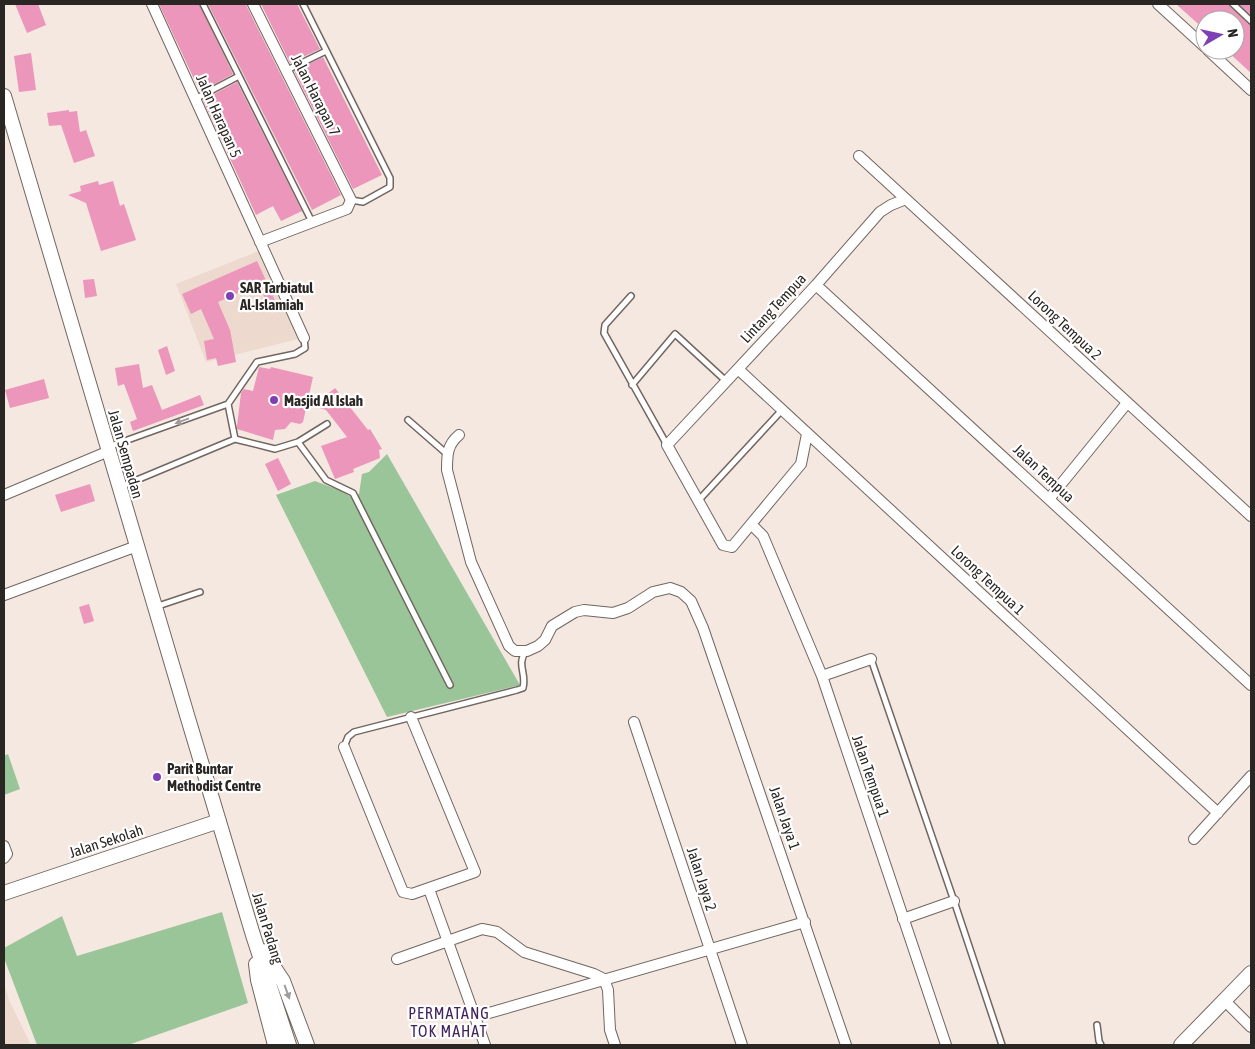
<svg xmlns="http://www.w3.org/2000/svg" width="1255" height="1049" font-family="'Asap Condensed',sans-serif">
<rect width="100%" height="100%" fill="#f4e8e1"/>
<path fill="#edd9ce" d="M259 251 298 339 206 362 176 284Z
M4 984 9 1000 31 1045H4Z"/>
<path fill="#9ac599" d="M387 454 520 685 387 717 276 495 315 481 339 490 353 498 359 494 362 474 369 472Z
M8 754 20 789 4 795V756Z
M222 912 248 1003 128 1045H37L4 958V948L62 916 77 956Z"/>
<path fill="#eb96ba" d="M15 4H38L46 25 27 33Z
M159 4H199L233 74 200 92Z
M208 4H246L247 7 341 195 312 210Z
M261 4H297L320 49 290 63Z
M1176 4H1229L1230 7 1248 24 1251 25V73L1226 50H1235V20H1205V30Z
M1239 4H1251V15Z
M31 53 36 90 19 92 14 56Z
M323 57 382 175 353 189 294 71Z
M237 82 302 211 281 221 273 206 256 215 203 100Z
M69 110V112L77 111 80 132 86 130 95 156 74 163 61 125 49 126 47 113Z
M98 181 99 185 113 181 120 206 124 204 136 240 101 251 86 203 68 195 81 191 80 186Z
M257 261 269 287 272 286 276 294 273 296 275 301 268 304 258 284 218 302 230 330 236 362 218 366 216 358 207 360 204 341 214 339 201 309 191 314 182 294Z
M94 279 97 296 85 298 83 280Z
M167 346 175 371 166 375 158 350Z
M139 364 143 388 152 385 162 410 200 395 204 405 133 431 130 422 137 419 124 384 118 386 115 368Z
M259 367 270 369 271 367 313 377 303 422 300 424 291 422 285 429 275 430 273 440 237 429V426L241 393 244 389 253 391Z
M44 379 49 398 10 408 5 390Z
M335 388 368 430 370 429 382 449 379 450 380 458 353 469 354 472 335 479 321 446 347 437 326 410 313 406Z
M278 458 291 484 278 491 265 464Z
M90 484 95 501 61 512 55 495Z
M89 604 94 621 84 624 79 607Z"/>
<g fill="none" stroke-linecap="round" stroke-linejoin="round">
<g stroke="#716660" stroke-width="8">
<path id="lane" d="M203 4 312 222
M303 4 390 178V187L363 202 351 200
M1233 4 1251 21
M287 70 326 51
M195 99 239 76
M631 296 605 325 604 333 667 445
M632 385 675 334 726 381
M408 420 447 454
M235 439 228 404 257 362 295 354 305 348 304 338
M298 442 326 480 353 493 450 685
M108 447 228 404
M120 487 235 439 275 449 298 442 327 424
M698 501 782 410
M155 607 200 592
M871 659 954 901 1002 1045
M344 747 348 737 354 732 517 690 523 688C527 673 516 665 526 651
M1097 1025 1099 1041 1101 1045"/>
</g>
<g stroke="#716660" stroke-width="12">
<path id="street" d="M152 4 304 338
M253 4 351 200 347 209 260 242
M1158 4 1205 47
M1208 50 1251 90
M859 156 1251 516
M816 285 1251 685
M738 369 1218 813
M807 434 801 464 732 547 723 545 667 445 816 285 880 212 891 205 906 199
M459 435C447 445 447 455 447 470L471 562 509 646 515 651H527L538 646 545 640 552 626 575 612 584 610 613 613 628 608 653 592 670 588 681 592 691 601 703 628 846 1045
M4 495 109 451
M1049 499 1127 403
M751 524 763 536 822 676 946 1045
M4 595 137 546
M822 676 871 659
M634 722 742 1045
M344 747 403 892 412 894 475 872 411 717
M1194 839 1251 776
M4 846 7 854 4 858
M429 889 485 1045
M903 919 954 901
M397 959 482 929 497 932 524 952 594 974 604 979 608 990 610 1030 615 1045
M1225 1001 1251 1027
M475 1017 805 922"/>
</g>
<g stroke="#716660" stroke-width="16">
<path id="secondary" d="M4 96 187 715 253 935 289 1045
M4 893 219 821
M263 951 283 981 307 1045
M256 964 258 980 275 1045
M1181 1045 1251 973"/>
</g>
<use href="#lane" stroke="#fff" stroke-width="5"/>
<use href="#street" stroke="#fff" stroke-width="10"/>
<use href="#secondary" stroke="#fff" stroke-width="14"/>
</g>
<defs><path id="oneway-solid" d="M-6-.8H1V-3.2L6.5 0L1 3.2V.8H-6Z" transform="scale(1.25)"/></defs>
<g fill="#9f9d9c">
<use href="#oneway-solid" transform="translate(182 421) rotate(160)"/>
<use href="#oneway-solid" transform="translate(287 992) rotate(70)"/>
</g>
<g fill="#7d40b5" stroke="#fff" stroke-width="2">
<circle cx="230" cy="296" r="5"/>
<circle cx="274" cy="400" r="5"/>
<circle cx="157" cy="777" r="5"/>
</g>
<g text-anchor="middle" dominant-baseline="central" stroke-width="4.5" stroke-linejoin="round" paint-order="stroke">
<g font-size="15" fill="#2a2623" stroke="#fff">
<text transform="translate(316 95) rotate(63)">Jalan Harapan 7</text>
<text transform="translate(219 116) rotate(66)">Jalan Harapan 5</text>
<text transform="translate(773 308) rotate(-47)">Lintang Tempua</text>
<text transform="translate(1065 325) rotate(43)">Lorong Tempua 2</text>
<text transform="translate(126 454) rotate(74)">Jalan Sempadan</text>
<text transform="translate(1044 473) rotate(43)">Jalan Tempua</text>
<text transform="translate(988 580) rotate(43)">Lorong Tempua 1</text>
<text transform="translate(871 776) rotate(71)">Jalan Tempua 1</text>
<text transform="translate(785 818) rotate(71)">Jalan Jaya 1</text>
<text transform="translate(106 841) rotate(-18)">Jalan Sekolah</text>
<text transform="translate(702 879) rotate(72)">Jalan Jaya 2</text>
<text transform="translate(268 928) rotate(73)">Jalan Padang</text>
</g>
<g font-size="15" font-weight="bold" fill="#2a2623" stroke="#fff" text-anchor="start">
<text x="240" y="287">SAR Tarbiatul<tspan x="240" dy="17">Al-Islamiah</tspan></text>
<text x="284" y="400">Masjid Al Islah</text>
<text x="167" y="768">Parit Buntar<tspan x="167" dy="17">Methodist Centre</tspan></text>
</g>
<g font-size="16" letter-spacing="1" fill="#41245d" stroke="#fff">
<text x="449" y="1013">PERMATANG<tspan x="449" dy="18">TOK MAHAT</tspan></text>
</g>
</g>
<rect width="1255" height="1049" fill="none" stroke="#2a2623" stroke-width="10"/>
<g transform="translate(1220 35) rotate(81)"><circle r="24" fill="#ffffff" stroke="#aaa8a7"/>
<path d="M0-4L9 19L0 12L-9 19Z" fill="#7d40b5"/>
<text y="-8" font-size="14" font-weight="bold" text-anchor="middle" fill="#2a2623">N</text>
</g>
</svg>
